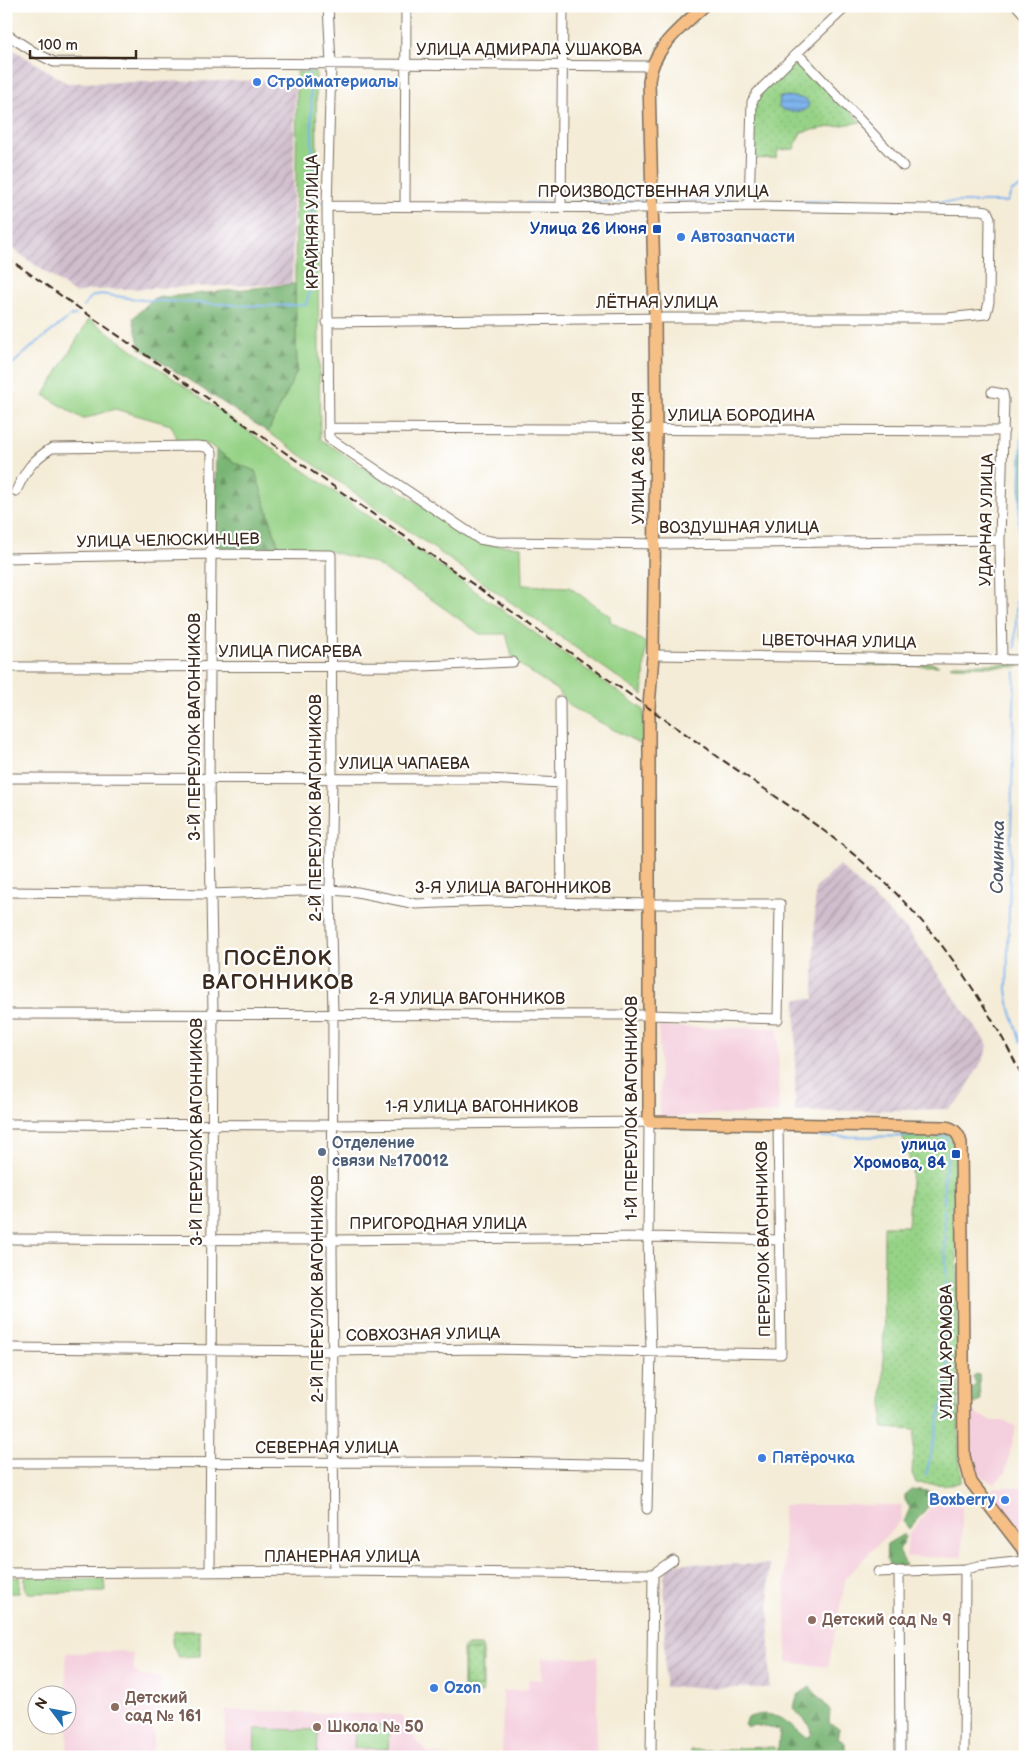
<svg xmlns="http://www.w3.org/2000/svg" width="1031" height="1763" font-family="'Balsamiq Sans',sans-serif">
<defs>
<pattern id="industrial-furrows" width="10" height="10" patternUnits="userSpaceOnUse" patternTransform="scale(1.25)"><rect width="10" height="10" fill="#d0bdcd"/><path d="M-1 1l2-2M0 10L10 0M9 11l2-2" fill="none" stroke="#aa9aa6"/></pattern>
<pattern id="forest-firs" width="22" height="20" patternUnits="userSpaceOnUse" patternTransform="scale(1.25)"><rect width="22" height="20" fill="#79b574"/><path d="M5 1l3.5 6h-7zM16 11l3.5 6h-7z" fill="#64935f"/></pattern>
<pattern id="park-dots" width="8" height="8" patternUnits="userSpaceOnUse" patternTransform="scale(1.25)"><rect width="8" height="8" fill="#97d387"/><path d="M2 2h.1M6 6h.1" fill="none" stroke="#83b574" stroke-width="1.8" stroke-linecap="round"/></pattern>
<pattern id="water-rules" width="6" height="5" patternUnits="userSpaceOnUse" patternTransform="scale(1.25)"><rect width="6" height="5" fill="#7eb4ed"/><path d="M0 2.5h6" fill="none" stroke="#6893bf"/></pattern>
</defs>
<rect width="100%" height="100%" fill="#fff"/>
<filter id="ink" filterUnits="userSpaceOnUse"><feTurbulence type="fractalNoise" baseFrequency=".02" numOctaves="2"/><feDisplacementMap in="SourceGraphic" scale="10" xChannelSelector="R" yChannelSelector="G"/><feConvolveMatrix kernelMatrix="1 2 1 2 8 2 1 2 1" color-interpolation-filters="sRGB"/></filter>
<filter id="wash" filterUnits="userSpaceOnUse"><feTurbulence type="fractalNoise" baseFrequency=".0096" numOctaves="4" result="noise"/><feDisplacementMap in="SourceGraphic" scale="20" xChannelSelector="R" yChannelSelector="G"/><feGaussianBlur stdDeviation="1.12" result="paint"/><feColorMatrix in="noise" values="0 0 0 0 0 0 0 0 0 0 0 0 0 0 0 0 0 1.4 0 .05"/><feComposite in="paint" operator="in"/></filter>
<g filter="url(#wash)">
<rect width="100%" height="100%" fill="#f4ecd7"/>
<path fill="#f4cfdd" d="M659 1027 778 1028 779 1113 660 1117Z
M972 1411 990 1421H1006L1016 1428 1005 1473 994 1484 972 1470 970 1457Z
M994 1487H1025V1542L987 1496Z
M941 1494 962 1507V1557H906L908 1536Z
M783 1505H902L901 1521 846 1577 828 1667 787 1662Z
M121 1651 133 1654 134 1670 137 1673 141 1676 162 1678V1719L154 1720 153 1757H67L68 1696 66 1695V1653Z
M598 1657 596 1757H502L503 1691 528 1689 529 1679 541 1680 542 1658Z
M226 1710 401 1715 415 1739 428 1753 454 1757H224Z"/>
<path fill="url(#industrial-furrows)" d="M6 45 67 83 295 80 292 284 88 290 76 294 6 244Z
M839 865 907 930 988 1045 986 1054 960 1100 948 1109 795 1112 796 999H814L815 889Z
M671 1563 769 1565 770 1688 665 1687 664 1576Z"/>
<path fill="#97d387" stroke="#697e52" d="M297 72H316L320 439 480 543 521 547 522 585 569 587 610 616V621L646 643 643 695 268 432 297 371 295 284Z
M1025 175V642L1023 645 1020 635Z
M89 319 644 710 642 745 570 706 558 691 513 660 506 634H480L431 599 374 563 328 551H280L255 471 235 463 208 444 179 443 171 425 115 409 83 419 44 395Z
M840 662 931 663 939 666 861 665Z
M953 664H1019V667L950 666Z
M27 1575H54L58 1580 104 1579 105 1592 29 1593 25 1590V1578Z
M6 1577H20L19 1593H6Z
M465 1646H481L483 1649V1689L482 1693 465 1692 463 1690V1650Z
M355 1725 389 1726 388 1749 354 1748Z
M255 1729 318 1730 317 1757H254Z
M774 1747V1757H737V1748Z
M690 1750H735V1757H690Z"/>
<path fill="url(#forest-firs)" stroke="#5a7049" d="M295 284 297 371 268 432 140 348 133 318 154 298Z
M216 450 235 463 255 471 280 551 214 552Z
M976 1374 979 1375 980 1401 975 1404 971 1402 967 1398V1391L971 1390 973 1387 976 1385 973 1377Z
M911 1489 928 1491 938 1495 909 1529 904 1522 910 1508 905 1500V1494Z
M904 1534 905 1537 899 1551 906 1565 894 1569C885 1563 886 1555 887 1544Z
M810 1687 830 1710 829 1723 840 1729 838 1738 845 1743V1749L849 1757H777L780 1730 754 1725 749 1727 744 1725 747 1718C774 1707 787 1722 807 1738L812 1734 811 1727 793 1708 798 1695Z"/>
<path fill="url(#park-dots)" stroke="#697e52" d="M796 56 861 122 801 132 794 149 778 150 776 158 753 159V114L758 96Z
M901 1130 945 1131 954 1138 956 1147 959 1454 962 1477 961 1482 950 1485 916 1483 912 1473 915 1430 883 1428 884 1226H908L912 1167Z
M175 1631H200V1656L179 1657C173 1650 169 1639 175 1631Z
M465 1650H481V1687H464Z"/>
<path fill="url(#water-rules)" stroke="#5c6f86" d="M789 96 806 99 809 104 806 110C796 113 788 113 779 107L780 97Z"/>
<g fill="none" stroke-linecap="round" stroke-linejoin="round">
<path stroke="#7eb4ed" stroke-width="2" d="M666 201H746
M752 201 898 202
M313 202H323
M336 202H351
M903 202H1007L1012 191 1025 185
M526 203H559
M564 203 642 201
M83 307 91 297 100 294 143 300 258 306 306 305 310 290 311 219 315 179 312 146 311 97 308 69
M6 370 34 345 71 316 76 315
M1023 428 1025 188
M1015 648 1022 439
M1015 672 1007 990 1010 1009 1021 1042
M818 1137 946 1136 948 1142
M926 1475 948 1379 945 1340 947 1290 944 1212V1177L949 1149"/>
</g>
</g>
<g filter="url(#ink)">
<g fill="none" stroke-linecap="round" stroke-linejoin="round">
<g stroke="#7c6e5f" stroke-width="11">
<path id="minor" d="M328 6 331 64 327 206 329 438 479 539 496 542 663 544 1000 540
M1017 6 1025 15
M6 8 7 6
M6 34 34 52 54 62 652 66
M797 53 903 166
M327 206 653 208 749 206 980 210 987 211 990 218 989 302 986 314 947 318H669L327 322
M405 206 406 6
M749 206 752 102 757 93 797 53 847 6
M561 207 563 6
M992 392 1003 394 1004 400 1000 540 1002 660
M329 428 1004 431
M16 491C26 470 32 460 52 448L197 446 206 447 212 452 209 778 213 1013 210 1572
M6 558 211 554 331 555 332 779 330 890 333 1013 332 1240 334 1571
M653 655 1025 660
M6 667 423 666 513 662
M560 701 562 903
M6 778 487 779 561 783
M6 892 210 894 330 890 357 892 416 904 489 901 653 904H780L778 1019 649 1015 6 1014
M6 1124 333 1125 649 1122 648 1237 651 1352 647 1509
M6 1239 332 1240 648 1237 780 1240
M6 1348 333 1351 487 1349 781 1354 778 1124
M6 1463 489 1462 648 1465
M899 1571 900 1757
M878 1572 965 1569 978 1566 1025 1561
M6 1573 334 1571 643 1574H653L673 1560
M651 1757 653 1574
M964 1757 965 1569"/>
</g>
<g stroke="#7c6e5f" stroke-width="14">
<path id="major" d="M704 6C681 28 653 47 649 81L655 318 656 430 653 655 649 707V1122L945 1127C954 1128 959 1134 961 1143L964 1456 971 1482 1025 1552"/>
</g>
<use href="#minor" stroke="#fff" stroke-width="9"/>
<use href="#major" stroke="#f5bf86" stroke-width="11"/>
<path stroke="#3b2a1e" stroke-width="2" stroke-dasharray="8 4" stroke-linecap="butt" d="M6 257C170 372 333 486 497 601 569 652 642 703 714 754 765 790 818 823 865 864 936 927 984 997 1025 1082"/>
</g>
</g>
<g fill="#3f7fe0" stroke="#fff" stroke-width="2">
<circle cx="257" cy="82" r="5"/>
<circle cx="681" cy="237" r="5"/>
<circle cx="762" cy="1458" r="5"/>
<circle cx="1005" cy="1500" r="5"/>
<circle cx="434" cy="1688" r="5"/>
</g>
<g fill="#1a4fb4" stroke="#fff" stroke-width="2">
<rect x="652" y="224" width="10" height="10" rx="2.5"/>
<rect x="951" y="1149" width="10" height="10" rx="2.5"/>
</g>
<circle fill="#5c6f8a" stroke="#fff" stroke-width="2" cx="322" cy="1152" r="5"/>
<g fill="#8d6e63" stroke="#fff" stroke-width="2">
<circle cx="812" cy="1620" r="5"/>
<circle cx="115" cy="1707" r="5"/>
<circle cx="317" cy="1727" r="5"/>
</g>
<g text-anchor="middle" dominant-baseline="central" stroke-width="4.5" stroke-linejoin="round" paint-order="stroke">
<g font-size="16" fill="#3b2a1e" stroke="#fff">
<text x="529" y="50">УЛИЦА АДМИРАЛА УШАКОВА</text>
<text x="653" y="192">ПРОИЗВОДСТВЕННАЯ УЛИЦА</text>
<text transform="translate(313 222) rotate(-90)">КРАЙНЯЯ УЛИЦА</text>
<text x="657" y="303">ЛЁТНАЯ УЛИЦА</text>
<text x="741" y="416">УЛИЦА БОРОДИНА</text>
<text transform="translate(639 458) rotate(-90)">УЛИЦА 26 ИЮНЯ</text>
<text transform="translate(987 520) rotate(-89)">УДАРНАЯ УЛИЦА</text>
<text x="739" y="528">ВОЗДУШНАЯ УЛИЦА</text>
<text transform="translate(168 541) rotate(-1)">УЛИЦА ЧЕЛЮСКИНЦЕВ</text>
<text transform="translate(839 642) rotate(1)">ЦВЕТОЧНАЯ УЛИЦА</text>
<text x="290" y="652">УЛИЦА ПИСАРЕВА</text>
<text transform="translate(195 727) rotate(-90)">3-Й ПЕРЕУЛОК ВАГОННИКОВ</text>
<text x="404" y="764">УЛИЦА ЧАПАЕВА</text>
<text transform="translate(316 808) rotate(-90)">2-Й ПЕРЕУЛОК ВАГОННИКОВ</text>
<text x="513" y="888">3-Я УЛИЦА ВАГОННИКОВ</text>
<text x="467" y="999">2-Я УЛИЦА ВАГОННИКОВ</text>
<text x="482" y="1107">1-Я УЛИЦА ВАГОННИКОВ</text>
<text transform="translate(632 1108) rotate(-90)">1-Й ПЕРЕУЛОК ВАГОННИКОВ</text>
<text transform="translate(197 1132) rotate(-90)">3-Й ПЕРЕУЛОК ВАГОННИКОВ</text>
<text x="438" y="1224">ПРИГОРОДНАЯ УЛИЦА</text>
<text transform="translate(764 1239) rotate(-91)">ПЕРЕУЛОК ВАГОННИКОВ</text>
<text transform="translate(318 1289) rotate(-90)">2-Й ПЕРЕУЛОК ВАГОННИКОВ</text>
<text transform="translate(423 1335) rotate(-1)">СОВХОЗНАЯ УЛИЦА</text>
<text transform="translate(947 1352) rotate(-90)">УЛИЦА ХРОМОВА</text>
<text x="327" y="1448">СЕВЕРНАЯ УЛИЦА</text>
<text x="342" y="1557">ПЛАНЕРНАЯ УЛИЦА</text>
</g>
<g font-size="16" font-weight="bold" fill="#366cbe" stroke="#fff" text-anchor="start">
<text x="267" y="82">Стройматериалы</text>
<text x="691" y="237">Автозапчасти</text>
<text x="772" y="1458">Пятёрочка</text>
<text x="995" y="1500" text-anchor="end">Boxberry</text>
<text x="444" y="1688">Ozon</text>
</g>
<g font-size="16" font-weight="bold" fill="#164399" stroke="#fff" text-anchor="end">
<text x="647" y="229">Улица 26 Июня</text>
<text x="946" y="1145">улица<tspan x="946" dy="18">Хромова, 84</tspan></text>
</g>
<g font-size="16" font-weight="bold" fill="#4e5e75" stroke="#fff" text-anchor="start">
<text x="332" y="1143">Отделение<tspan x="332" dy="18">связи №170012</tspan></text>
</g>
<g font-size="16" font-weight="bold" fill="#785e54" stroke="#fff" text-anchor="start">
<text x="822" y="1620">Детский сад № 9</text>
<text x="125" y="1698">Детский<tspan x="125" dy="18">сад № 161</tspan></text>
<text x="327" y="1727">Школа № 50</text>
</g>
<g font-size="18" font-style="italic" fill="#525a66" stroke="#fff">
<text transform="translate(998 857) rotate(-89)">Соминка</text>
</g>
<g font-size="21" font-weight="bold" letter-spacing="1" fill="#3b2a1e" stroke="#fff">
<text x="278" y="958">ПОСЁЛОК<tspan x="278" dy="24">ВАГОННИКОВ</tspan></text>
</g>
</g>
<rect width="1031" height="1763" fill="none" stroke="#fff" stroke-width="25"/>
<g transform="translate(52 1710) rotate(302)"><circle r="24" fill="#ffffff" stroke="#b1aaa5"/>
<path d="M0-4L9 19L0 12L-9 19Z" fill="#1f6fb2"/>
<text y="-8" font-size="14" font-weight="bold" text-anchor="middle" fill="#3b2a1e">N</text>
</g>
<path d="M30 50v8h106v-8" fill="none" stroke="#3b2a1e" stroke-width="2.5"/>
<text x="38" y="50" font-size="15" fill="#3b2a1e" stroke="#ffffff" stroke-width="4" paint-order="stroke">100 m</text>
</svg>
